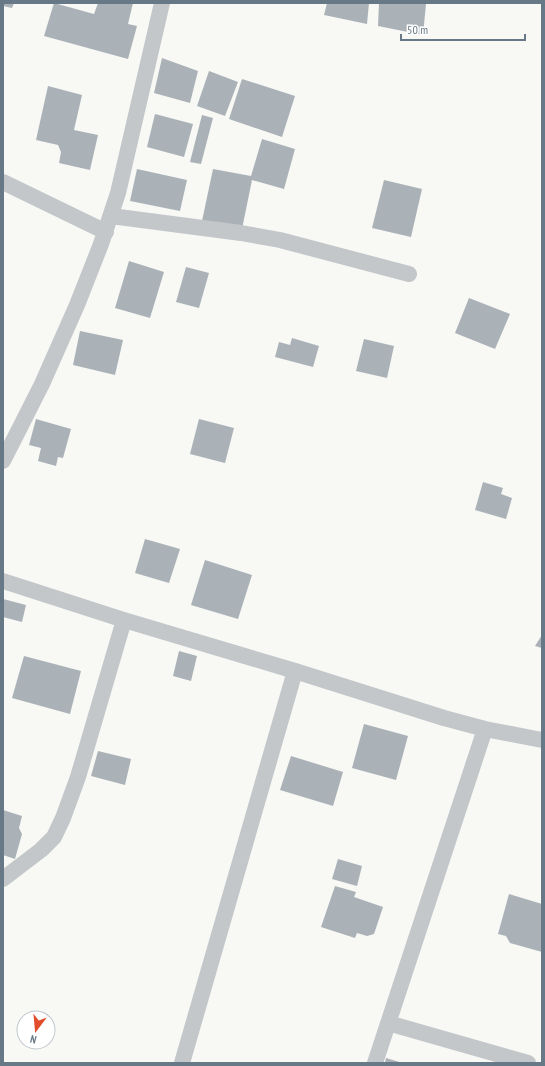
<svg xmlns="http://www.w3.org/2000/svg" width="545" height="1066" font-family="'PT Sans Narrow',sans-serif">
<rect width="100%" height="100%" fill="#f8f8f5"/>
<path fill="#aab2b8" d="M3 3H14L12 8 3 6Z
M54 3 94 14 98 3H133L128 24 137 26 128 59 44 36Z
M327 3H369L367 24 324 15Z
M379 3 426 4 423 35 378 26Z
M162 58 198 71 190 103 154 93Z
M209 71 238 82 225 116 197 106Z
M242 79 295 96 282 137 229 119Z
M48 86 82 95 74 130 98 135 90 170 59 163 61 152 58 145 36 140Z
M155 114 193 124 184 157 147 147Z
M202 115 213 118 201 164 190 162Z
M262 139 295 149 284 189 252 180 242 229 202 221 213 169 251 176Z
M137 169 187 180 180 211 130 201Z
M384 180 422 189 411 237 372 228Z
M129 261 164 272 150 318 115 308Z
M186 267 209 273 199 308 176 302Z
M469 298 510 314 495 349 455 333Z
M80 331 123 340 115 375 73 365Z
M292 338 319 346 313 367 275 357 279 342 290 345Z
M364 339 394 346 387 378 356 371Z
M36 419 71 429 63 458 58 457 56 466 38 461 41 448 29 445Z
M199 419 234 428 225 463 190 454Z
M483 482 503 488 501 494 512 498 506 519 475 510Z
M145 539 180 549 169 583 135 573Z
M205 560 252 575 238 619 191 605Z
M3 599 26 605 22 622 3 617Z
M542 635V648L535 646Z
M179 651 197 656 191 681 173 676Z
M24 656 81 671 70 714 12 698Z
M364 724 408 736 396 780 352 768Z
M98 751 131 759 125 785 91 776Z
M291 756 343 772 333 806 280 790Z
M3 810 22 816 19 828 22 834 15 859 3 855Z
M338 859 362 866 357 886 332 879Z
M335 886 356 892 354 897 383 907 374 934 367 936 357 933 355 938 321 927Z
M509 894 542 904V952L510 943 506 936 498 934Z
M386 1058 403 1063H385Z"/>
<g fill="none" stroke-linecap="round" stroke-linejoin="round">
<path stroke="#c3c7ca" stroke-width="16" d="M3 182 106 232
M111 216 241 233 280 240 409 274
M3 461 42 384 77 305 101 244 118 193 162 3
M3 581 124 620 295 671 444 718 485 729 542 740
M3 879 41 850 54 837 63 818 78 777 124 620
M388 1023 528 1063
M182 1063 295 671
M375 1063 485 729"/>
</g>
<rect width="545" height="1066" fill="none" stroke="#677986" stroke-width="8"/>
<g transform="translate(36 1030) rotate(196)"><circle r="19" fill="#ffffff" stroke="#c2c9cf"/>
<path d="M0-3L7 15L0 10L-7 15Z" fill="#e24e2b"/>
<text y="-6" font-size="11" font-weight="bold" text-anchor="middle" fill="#677986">N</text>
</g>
<path d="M401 34v6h124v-6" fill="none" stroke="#677986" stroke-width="2"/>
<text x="407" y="34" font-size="12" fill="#677986" stroke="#ffffff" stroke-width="3" paint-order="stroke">50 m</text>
</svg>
